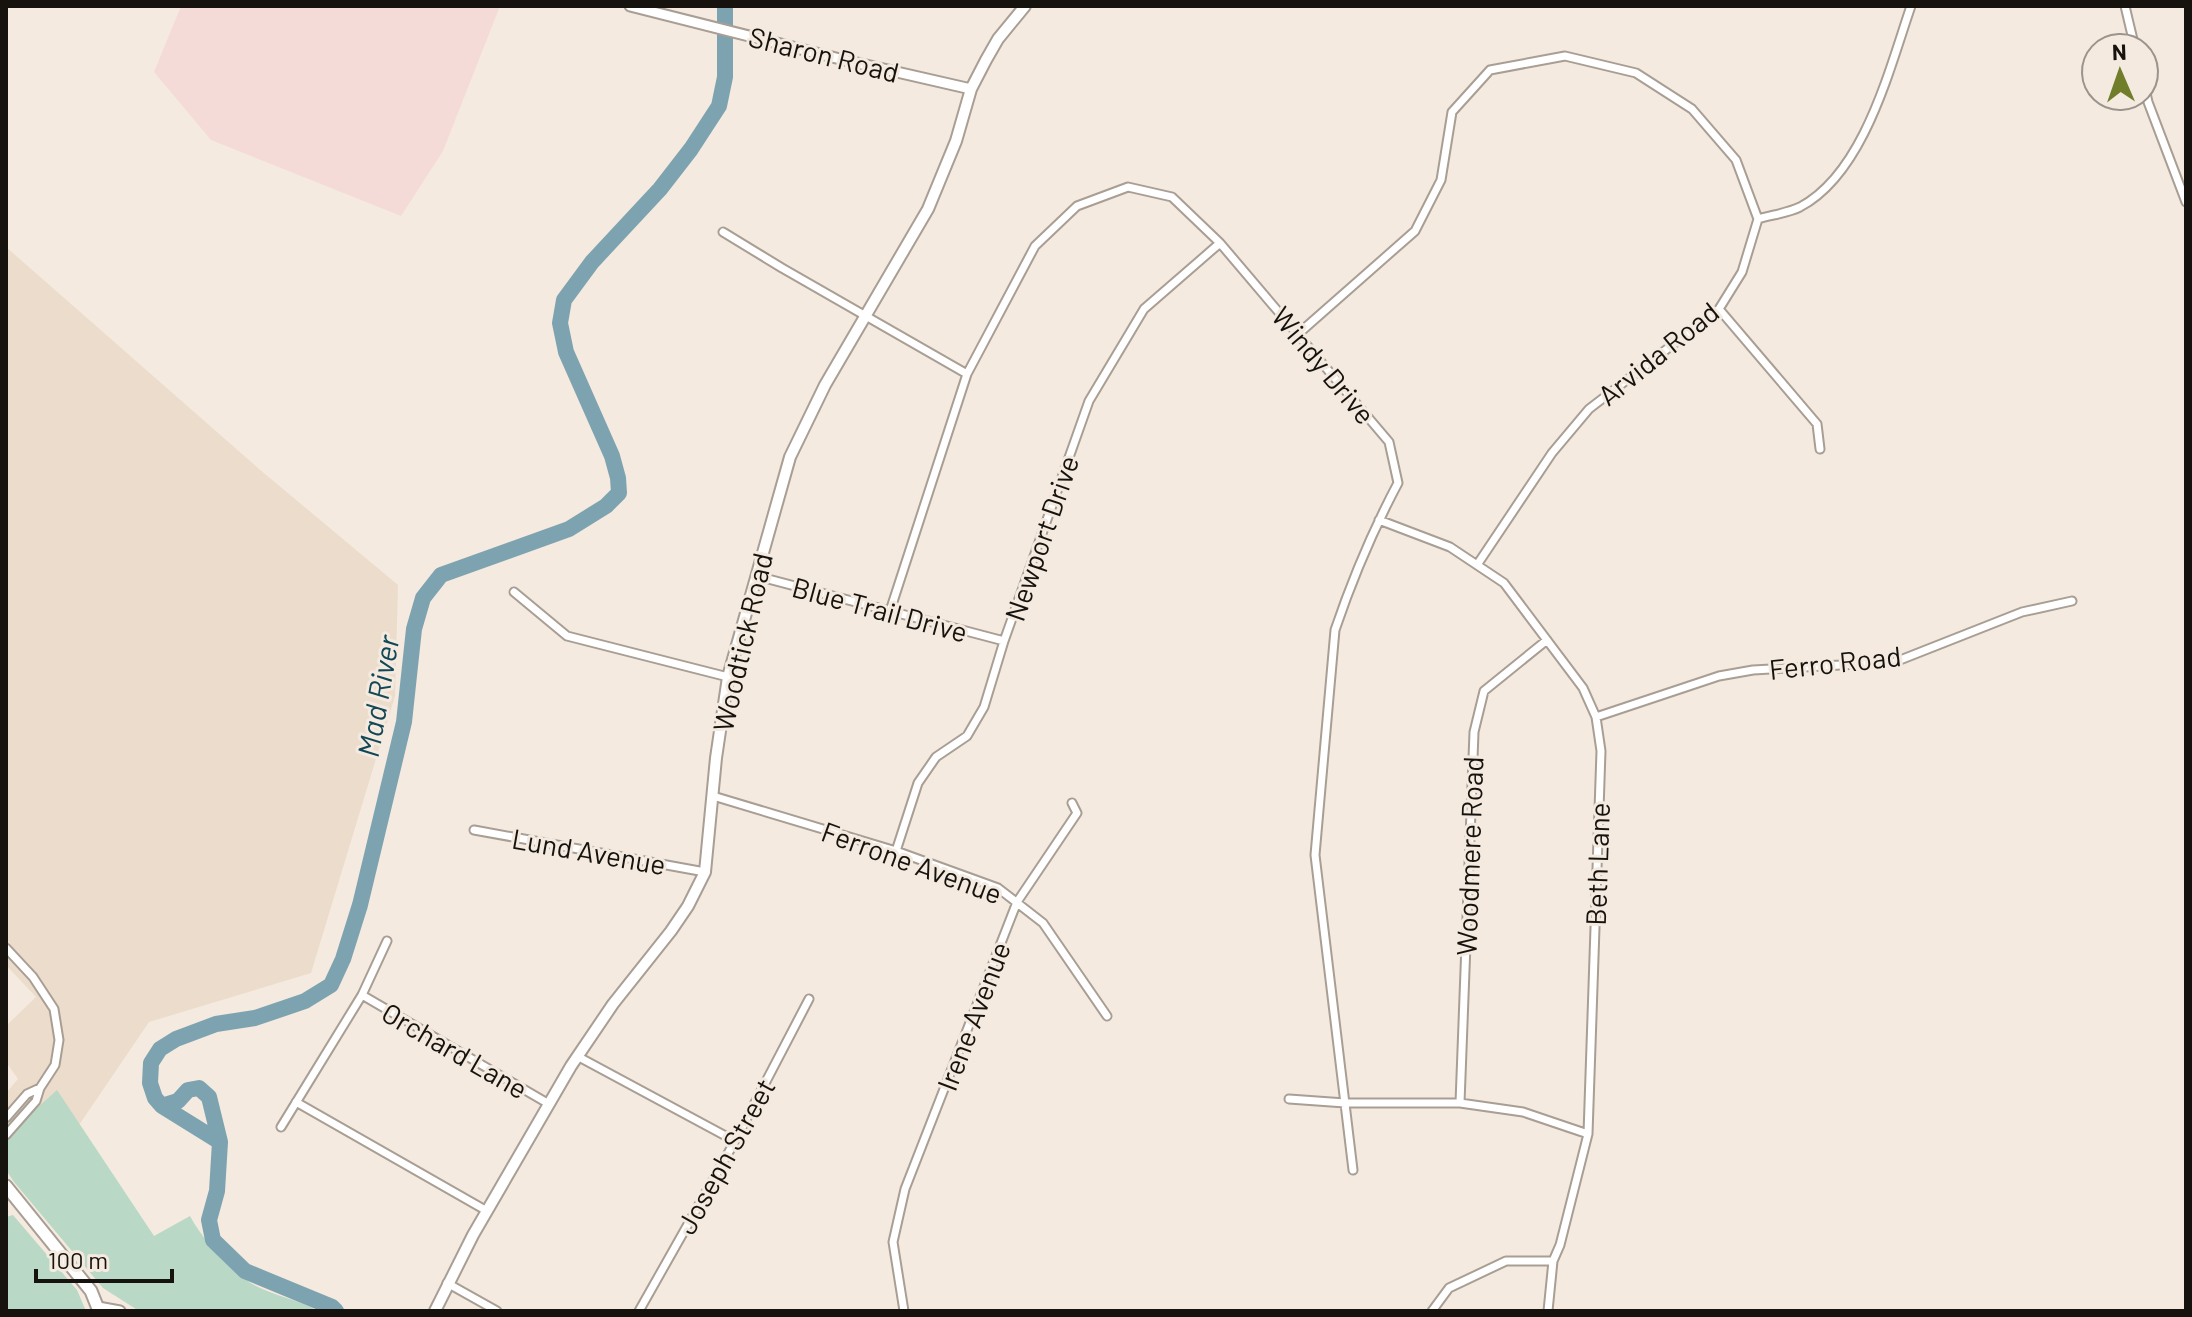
<svg xmlns="http://www.w3.org/2000/svg" width="2192" height="1317" font-family="Barlow,sans-serif">
<rect width="100%" height="100%" fill="#f4eadf"/>
<path fill="#ecdccc" d="M6 247 259 469 398 585 395 696 311 973 149 1022 79 1125 6 1147V1093L18 1079 6 1062V1026L36 997 6 965Z"/>
<path fill="#f5dbd8" d="M181 6H500L443 151 401 216 211 140 154 72Z"/>
<path fill="#b9d8c6" d="M57 1090 154 1236 190 1216C202 1239 231 1272 254 1285 274 1296 298 1299 318 1311H139L103 1288 14 1182 6 1170V1136Z
M13 1215 77 1290 86 1311H6V1217Z"/>
<g fill="none" stroke-linecap="round" stroke-linejoin="round">
<path stroke="#7ea3b0" stroke-width="16" d="M162 1106 220 1142
M336 1311 332 1307 245 1271 213 1240 209 1220 217 1191 220 1142 209 1097 199 1088 188 1090 178 1101 162 1106 155 1098 150 1083 151 1063 160 1049 176 1039 216 1024 255 1018 305 1001 331 985 343 959 360 905 404 722 414 629 423 598 441 575 569 529 606 506 619 493 618 478 612 456 566 352 560 323 564 300 592 262 660 189 691 149 719 106 725 77V6"/>
<g stroke="#a89e94" stroke-width="11">
<path id="minor" d="M2125 6 2135 48
M2144 84 2148 102 2186 202
M1758 219C1771 215 1788 213 1800 207 1864 173 1889 70 1911 6
M723 232 782 268 967 374
M1719 309 1817 424 1820 449
M1298 334 1415 231 1441 180 1452 112 1490 70 1565 56 1636 73 1692 109 1736 160 1758 219 1742 272 1719 309 1589 409 1552 453 1477 565
M1379 520 1450 547 1504 583 1583 688 1596 717 1601 751 1588 1134 1560 1245 1553 1261 1548 1311
M757 576 1004 641
M514 592 567 636 728 677
M890 611 967 374 1035 246 1077 206 1128 187 1172 197 1220 243 1389 442 1398 483C1373 530 1352 580 1335 630L1315 855 1353 1170
M1596 717 1719 676 1753 670 1895 662 2022 612 2072 601
M713 796 896 851 998 888 1043 923 1107 1016
M474 830 705 872
M896 851 918 783 936 757 967 736 984 707 1004 641 1089 401 1144 309 1220 243
M6 948 33 977 54 1009 59 1040 55 1065 40 1088 36 1101 6 1135
M362 995 549 1104
M577 1056 735 1141
M1289 1099 1345 1103H1460L1523 1112 1588 1134
M296 1102 487 1211
M1460 1103 1474 732 1484 691 1547 640
M6 1118 27 1094 40 1088
M281 1127 362 995 387 941
M447 1283 497 1311
M639 1311 735 1141 809 999
M904 1311 893 1242 905 1189 1017 902 1077 813 1072 803
M1432 1311 1449 1288 1506 1261H1553"/>
</g>
<g stroke="#a89e94" stroke-width="13">
<path id="tertiary" d="M630 6 840 59 971 89
M98 1307 120 1311"/>
</g>
<g stroke="#a89e94" stroke-width="14">
<path id="secondary" d="M435 1311 473 1235 571 1066 613 1004 671 931 688 906 705 872 716 758 728 677 790 457 825 385 928 209 956 141 971 89 986 60 998 39 1025 6"/>
</g>
<g stroke="#a89e94" stroke-width="15">
<path id="primary" d="M6 1186 91 1291 99 1311"/>
</g>
<use href="#minor" stroke="#fff" stroke-width="7"/>
<use href="#tertiary" stroke="#fff" stroke-width="9"/>
<use href="#secondary" stroke="#fff" stroke-width="10"/>
<use href="#primary" stroke="#fff" stroke-width="11"/>
</g>
<g text-anchor="middle" dominant-baseline="central" stroke-width="6" stroke-linejoin="round" paint-order="stroke">
<g font-size="28" fill="#16130f" stroke="#f4eadf">
<text transform="translate(824 54) rotate(14)">Sharon Road</text>
<text transform="translate(1658 353) rotate(-39)">Arvida Road</text>
<text transform="translate(1324 365) rotate(50)">Windy Drive</text>
<text transform="translate(1041 538) rotate(-71)">Newport Drive</text>
<text transform="translate(880 609) rotate(15)">Blue Trail Drive</text>
<text transform="translate(742 642) rotate(-77)">Woodtick Road</text>
<text transform="translate(1835 662) rotate(-6)">Ferro Road</text>
<text transform="translate(589 851) rotate(10)">Lund Avenue</text>
<text transform="translate(1469 856) rotate(-88)">Woodmere Road</text>
<text transform="translate(912 862) rotate(20)">Ferrone Avenue</text>
<text transform="translate(1597 864) rotate(-88)">Beth Lane</text>
<text transform="translate(973 1016) rotate(-69)">Irene Avenue</text>
<text transform="translate(455 1050) rotate(30)">Orchard Lane</text>
<text transform="translate(725 1156) rotate(-61)">Joseph Street</text>
</g>
<g font-size="30" font-style="italic" fill="#114756" stroke="#f4eadf">
<text transform="translate(377 696) rotate(-80)">Mad River</text>
</g>
</g>
<rect width="2192" height="1317" fill="none" stroke="#16130f" stroke-width="16"/>
<g transform="translate(2120 72) rotate(358)"><circle r="38" fill="#f4eadf" stroke="#9b948c" stroke-width="2"/>
<path d="M0-6L14 30L0 20L-14 30Z" fill="#707d2b"/>
<text y="-12" font-size="22" font-weight="bold" text-anchor="middle" fill="#16130f">N</text>
</g>
<path d="M36 1269v12h136v-12" fill="none" stroke="#16130f" stroke-width="4"/>
<text x="48" y="1269" font-size="24" fill="#16130f" stroke="#f4eadf" stroke-width="6" paint-order="stroke">100 m</text>
</svg>
